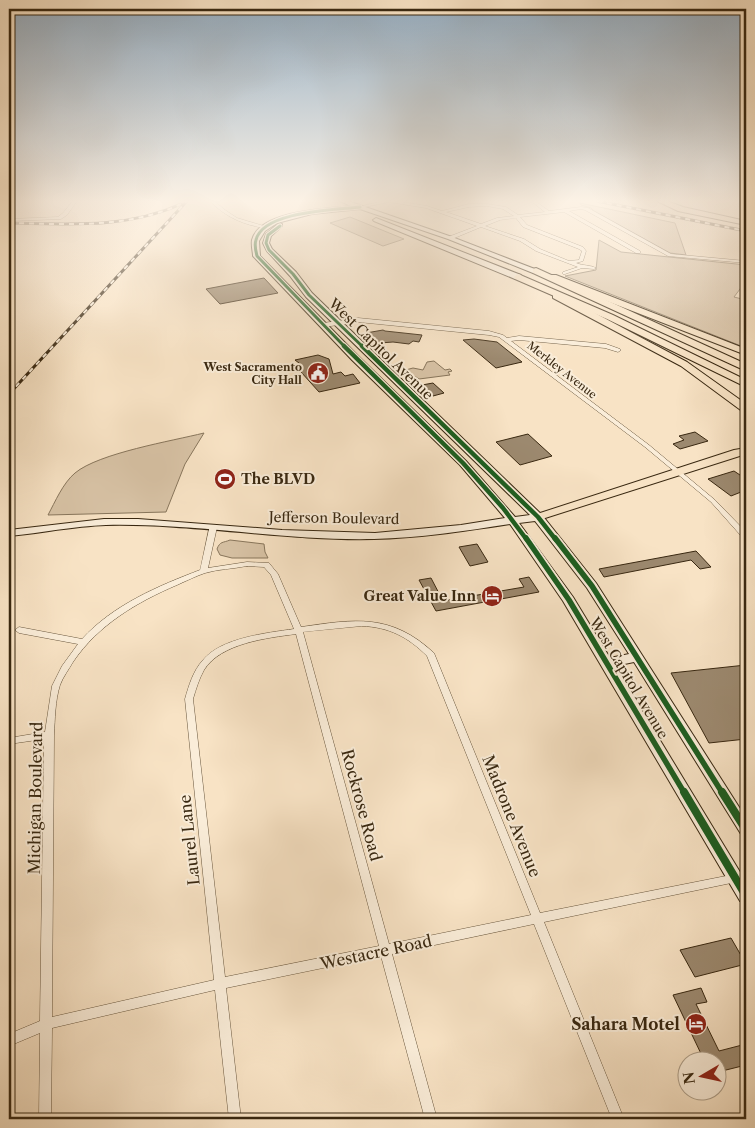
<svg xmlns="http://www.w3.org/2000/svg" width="755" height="1128" font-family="'Libre Caslon Text',serif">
<rect width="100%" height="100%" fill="#f8e3c5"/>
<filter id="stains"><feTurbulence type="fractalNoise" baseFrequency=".004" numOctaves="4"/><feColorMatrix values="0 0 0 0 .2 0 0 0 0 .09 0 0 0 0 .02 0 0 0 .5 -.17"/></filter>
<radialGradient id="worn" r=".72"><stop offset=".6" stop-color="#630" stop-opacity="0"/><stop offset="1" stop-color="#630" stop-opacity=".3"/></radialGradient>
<path fill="#d8c3a6" stroke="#88765c" d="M580 203 675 223 686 255 670 253 594 211 591 208 581 205Z
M350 217 404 239 383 246 330 223Z
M599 240 621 252 746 265V281L734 297 746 300V348L565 276 596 270Z
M434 361 445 370 450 369 452 371 448 372 450 375 419 379 416 377 410 379 402 371 413 368 423 370 427 362Z
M204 433 185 464 166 512 48 515C55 502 63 483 75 473 99 453 172 441 204 433Z
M230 540 264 544 265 552 268 558H232L220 555 217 549C220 541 223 543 230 540Z"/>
<path fill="#9c896f" stroke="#392811" d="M264 278 278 293 220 304 206 289Z
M383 330 385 331 422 335 419 342 413 341 409 344 393 342 380 343 366 333Z
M474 339 497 342 522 362 496 368 463 340Z
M318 355 329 359 333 374 341 372 345 376 353 374 360 383 319 392 301 372 299 363 295 360Z
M433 383 444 393 433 396 422 385Z
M695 432 708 441 680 449 673 444 684 440 679 436Z
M528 434 552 456 520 465 496 442Z
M734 471 746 479V490L731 496 708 479Z
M477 544 488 562 470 566 459 547Z
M696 551 711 567 700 569 691 560 604 577 599 569Z
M529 577 539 592 436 611 419 580 431 578 443 601 524 587 519 579Z
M746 665V739L709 743 671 673Z
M731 938 746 964 695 977 680 950Z
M701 988 707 1002 696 1004 719 1051 746 1044V1065L718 1072V1060H704L673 995Z"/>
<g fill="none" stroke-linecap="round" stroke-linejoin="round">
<g stroke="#69573e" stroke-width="1">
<path id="street" d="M73 201H77L67 215 61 219 9 221V219L58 217 63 213Z
M210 201H214L225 210 237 218 267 227 265 228C244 225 225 217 210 201Z
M384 201H396L427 206 442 211 469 204H487L506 207 518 215 545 212 531 201H535L549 211 581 207 588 208 671 254 746 261V263L668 256 585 210 581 209 569 211 640 251V253H636L564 212 520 217 527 225 583 247 586 251 583 261 576 263C583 266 591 265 596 268L594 269 582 268 565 274H563V272L578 267 536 251 520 241 481 227 452 239H448V237L477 226 426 208 389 202 360 208 358 207ZM487 206 503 209 514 216 497 218 481 224 446 212 469 207ZM516 218 523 227 579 249 582 251 579 260 569 261 540 249 524 239 485 226 500 220Z
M358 318 489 331 503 335 507 338 519 336 606 344 620 349 621 350 618 352 605 348 519 340 511 341 649 445 715 500 746 532V538H743L711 502 645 447 499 337 489 335 358 322 324 327 321 325 324 323Z
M210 525H216L217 527 208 568 247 562 269 563 278 574 301 627C355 619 391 613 434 653L540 913 736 874 740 875 741 878 740 881 736 882 544 922 624 1119H612L534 924 392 954 437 1119H425L381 956 226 988 241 1119H229L215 990 52 1028 51 1119H39L40 1033 9 1046V1034L40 1021 44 739 9 744V738L45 732 52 686 62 666 78 644 19 633 15 630 19 627 82 639C113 605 158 586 200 570ZM247 566 264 567 271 575 294 629C266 633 221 638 203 660 193 671 189 685 185 699L214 980 52 1017 54 735C55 719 55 701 60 685 63 677 69 669 73 662 98 625 137 602 177 585 186 581 196 576 205 573 218 569 233 569 247 566ZM362 626C389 627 408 637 427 656L531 915 389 944 303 632ZM296 634 379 946 225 977 193 699C196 689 199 679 204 670 221 643 267 638 296 634Z"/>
</g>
<g stroke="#392811" stroke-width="2">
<path id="secondary" d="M340 201H348L452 237 540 271 533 273 448 239 360 209 312 214 277 223 265 231 259 241 260 256 358 356 466 461 515 517 530 515 306 297 290 276 267 251 263 243 266 234 278 224H282V226L271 236 269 243 272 249 296 272 312 293 542 515 596 583 746 818V836L741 834 634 662 615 666 746 882V903L740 901 563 601 510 524C465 531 419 538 374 539 285 541 196 523 106 525 74 526 41 533 9 536V530L104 519H138L282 530 375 533 461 525 505 518 460 465 352 360 253 256C253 252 251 245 252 240 260 210 327 209 351 206ZM535 521 587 588 629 654 610 658 573 597 519 523Z
M376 218 521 275 522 277 515 279 374 221 373 220Z"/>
</g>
<g stroke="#392811" stroke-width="2">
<path id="primary" d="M550 275H556L746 349V355L550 279Z
M553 294H559L687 362 746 404V412L742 411 681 366 553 298Z
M746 448V454L542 519H534L532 517 534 515 734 450Z"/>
</g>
<g stroke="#392811" stroke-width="2">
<path id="highway" d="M657 201H667L683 207 746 221V225L678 211Z
M536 268 746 364V371L533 273V269Z
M518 274 613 315 746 380V387L607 319 515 279 514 277Z"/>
</g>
<use href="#street" fill="#faedd9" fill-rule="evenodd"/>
<use href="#secondary" fill="#faedd9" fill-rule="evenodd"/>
<use href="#primary" fill="#f8e3c5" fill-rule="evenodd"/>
<use href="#highway" fill="#f8e3c5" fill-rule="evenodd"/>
<g stroke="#392811" stroke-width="3">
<path id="rail" d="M597 201 746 231
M9 223C68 224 126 229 181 204
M9 394 187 201"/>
</g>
<use href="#rail" stroke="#faedd9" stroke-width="2" stroke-dasharray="5" stroke-linecap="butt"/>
<g stroke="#faedd9" stroke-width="5">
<path id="cycleway-far3" d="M280 226 268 235 266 243 269 250 293 274 309 295 363 347
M345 347 257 256C256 252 254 245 256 240 263 211 335 210 360 207"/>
</g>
<g stroke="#faedd9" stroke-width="7">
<path id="cycleway-far2" d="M344 346 463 463 503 508 527 540
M362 346 538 517 556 540"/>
</g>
<g stroke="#faedd9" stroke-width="9">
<path id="cycleway-far1" d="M526 538 569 600 685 794
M555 538 592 586 723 794"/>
</g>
<g stroke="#faedd9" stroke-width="11">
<path id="cycleway" d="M684 792 746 896
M722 792 746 830"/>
</g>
<use href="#cycleway-far3" stroke="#1b5e20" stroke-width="3"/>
<use href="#cycleway-far2" stroke="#1b5e20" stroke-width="4.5"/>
<use href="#cycleway-far1" stroke="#1b5e20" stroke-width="5.5"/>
<use href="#cycleway" stroke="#1b5e20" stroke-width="8"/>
</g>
<linearGradient id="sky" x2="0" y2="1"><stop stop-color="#94adc2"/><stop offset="0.56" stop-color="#fcf2e5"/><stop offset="1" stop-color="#fcf2e5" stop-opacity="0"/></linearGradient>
<rect width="755" height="359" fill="url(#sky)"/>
<defs>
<g id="civic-disc" transform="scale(1.125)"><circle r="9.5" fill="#8f2418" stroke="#faedd9"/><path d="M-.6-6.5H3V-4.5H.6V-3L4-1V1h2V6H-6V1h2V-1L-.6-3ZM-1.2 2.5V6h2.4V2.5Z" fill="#fff"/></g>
<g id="stadium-disc" transform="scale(1.125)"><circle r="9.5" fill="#8f2418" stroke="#faedd9"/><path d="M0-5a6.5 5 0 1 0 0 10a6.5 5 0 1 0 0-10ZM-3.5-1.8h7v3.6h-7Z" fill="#fff"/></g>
<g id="hotel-disc" transform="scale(1.125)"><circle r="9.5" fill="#8f2418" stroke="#faedd9"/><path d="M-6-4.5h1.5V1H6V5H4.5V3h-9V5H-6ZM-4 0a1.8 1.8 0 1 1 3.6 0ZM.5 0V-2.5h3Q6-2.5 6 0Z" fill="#fff"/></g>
</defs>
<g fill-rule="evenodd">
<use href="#civic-disc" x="318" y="373"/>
<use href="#stadium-disc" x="225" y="479"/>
<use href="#hotel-disc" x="492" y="596"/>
<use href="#hotel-disc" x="696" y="1024"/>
</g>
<g text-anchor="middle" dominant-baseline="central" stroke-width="4" stroke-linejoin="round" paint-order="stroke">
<g font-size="11" font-weight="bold" fill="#392811" stroke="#faedd9" text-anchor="end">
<text x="302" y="367">West Sacramento<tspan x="302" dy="13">City Hall</tspan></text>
</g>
<g font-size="11" fill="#392811" stroke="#faedd9">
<text transform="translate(562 370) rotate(38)">Merkley Avenue</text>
</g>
<g font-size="14" fill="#392811" stroke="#faedd9">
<text transform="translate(381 349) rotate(44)">West Capitol Avenue</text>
<text transform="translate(334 518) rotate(1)">Jefferson Boulevard</text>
<text transform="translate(629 678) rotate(59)">West Capitol Avenue</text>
</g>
<g font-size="14" font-weight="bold" fill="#392811" stroke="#faedd9" text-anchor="start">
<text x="241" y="479">The BLVD</text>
<text x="476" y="596" text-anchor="end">Great Value Inn</text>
</g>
<g font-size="16" fill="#392811" stroke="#faedd9">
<text transform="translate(35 798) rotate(-89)">Michigan Boulevard</text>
<text transform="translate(362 805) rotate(75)">Rockrose Road</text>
<text transform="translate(512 816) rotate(68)">Madrone Avenue</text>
<text transform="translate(189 840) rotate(-96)">Laurel Lane</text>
<text transform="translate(376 952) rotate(-12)">Westacre Road</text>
</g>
<g font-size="16" font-weight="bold" fill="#392811" stroke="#faedd9" text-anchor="end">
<text x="680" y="1024">Sahara Motel</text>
</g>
</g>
<rect width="755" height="1128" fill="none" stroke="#f8e3c5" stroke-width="30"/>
<rect x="10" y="10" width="735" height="1108" fill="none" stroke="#392811" stroke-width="2.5"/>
<rect x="15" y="15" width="725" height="1098" fill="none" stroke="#392811"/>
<g transform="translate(702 1076) rotate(261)"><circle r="24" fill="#faedd9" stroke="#ad9e89"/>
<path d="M0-4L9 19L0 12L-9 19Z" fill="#8f2418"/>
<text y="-8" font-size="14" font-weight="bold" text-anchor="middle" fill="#392811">N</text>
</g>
<rect width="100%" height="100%" filter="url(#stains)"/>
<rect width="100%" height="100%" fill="url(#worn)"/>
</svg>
